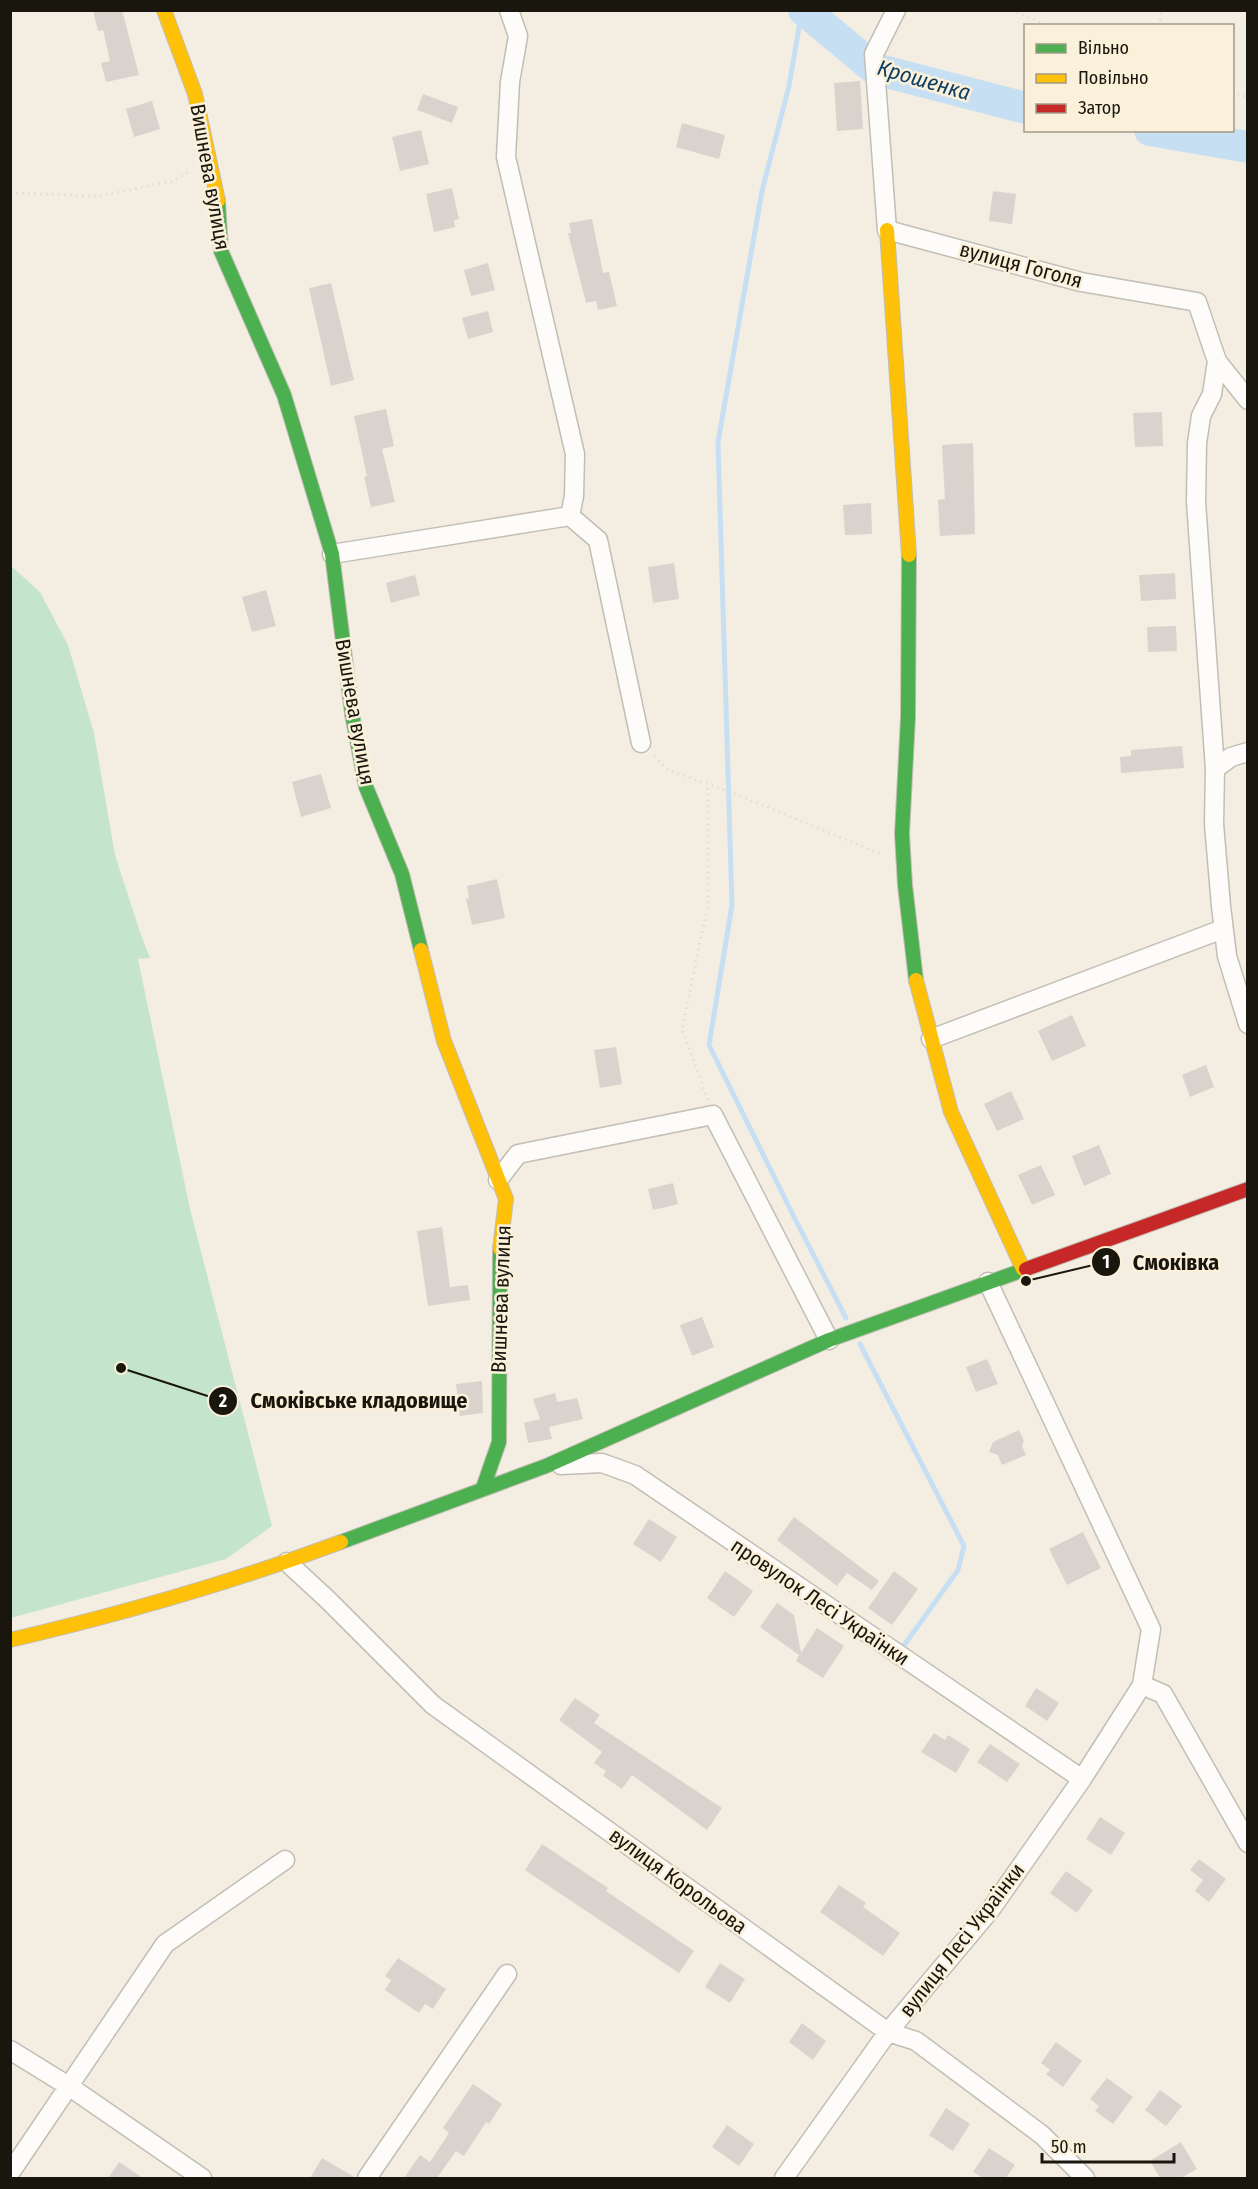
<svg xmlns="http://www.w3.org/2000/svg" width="1258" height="2189" font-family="'Fira Sans Condensed',sans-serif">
<rect width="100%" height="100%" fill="#f4eee2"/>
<path fill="#c4e5cc" d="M10 565 40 592 68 645 94 733 115 855 140 932 150 958 138 959 190 1209 272 1526 226 1559 11 1618Z"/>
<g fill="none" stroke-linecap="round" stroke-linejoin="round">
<path stroke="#c7dff3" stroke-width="5" d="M802 10 789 86 762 191 718 442 732 905 709 1045 796 1221 846 1318
M860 1344 964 1546 958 1570 905 1644"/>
<path stroke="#c7dff3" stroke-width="32" d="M804 10 875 69 1026 108
M1150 130 1248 147"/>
</g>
<path fill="#dad2cd" d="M93 10H122L139 75 106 82 101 63 110 61 103 30 98 31Z
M860 81 863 129 837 131 834 83Z
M423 94 458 107 452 123 417 110Z
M152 101 160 129 134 137 126 109Z
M682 123 725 135 719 159 676 147Z
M421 130 429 164 400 171 392 137Z
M452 188 459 219 454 220 455 227 434 232 426 194Z
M993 191 1016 194 1012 224 989 221Z
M592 219 603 273 609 272 617 306 598 310 596 301 586 303 568 233H571L569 223Z
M488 263 495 290 471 296 464 270Z
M331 283 354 380 331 386 309 288Z
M488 311 493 332 468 339 462 318Z
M386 409 394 446 382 449 395 502 371 507 364 477 367 476 354 416Z
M1162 412 1163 446 1135 447 1133 413Z
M973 443 975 534 940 536 938 500 945 499 942 445Z
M871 503 872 534 845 535 843 505Z
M674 563 679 599 653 603 648 567Z
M1175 573 1176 599 1141 601 1139 575Z
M415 575 420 595 391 603 386 583Z
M266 590 276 626 252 632 242 597Z
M1176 626 1177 651 1148 652 1147 627Z
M1182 746 1184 768 1121 773 1120 757 1131 756V750Z
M321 774 331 808 301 817 292 782Z
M497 879 505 918 472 925 466 899 469 898 467 886Z
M1072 1015 1086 1046 1052 1061 1038 1031Z
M616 1047 622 1084 600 1088 594 1050Z
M1206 1065 1214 1087 1190 1097 1182 1075Z
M1011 1091 1024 1119 997 1131 984 1104Z
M1099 1145 1111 1174 1084 1186 1072 1156Z
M1041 1165 1055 1195 1032 1205 1018 1175Z
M673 1183 678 1204 653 1210 648 1189Z
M442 1227 450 1287 468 1285 470 1300 428 1306 417 1231Z
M702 1317 714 1347 692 1356 680 1325Z
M987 1359 998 1384 976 1392 966 1367Z
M482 1381 483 1413 460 1416 456 1384Z
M555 1393 557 1402 577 1398 583 1419 549 1427 552 1439 528 1443 524 1423 540 1419 533 1399Z
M1019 1430 1024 1441 1022 1446 1026 1455 1002 1465 998 1455 989 1452 993 1442Z
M794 1517 879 1581 872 1590 847 1573 837 1586 777 1540Z
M649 1519 677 1537 661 1562 633 1544Z
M1083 1532 1101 1568 1067 1585 1049 1549Z
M725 1571 753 1591 734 1617 707 1598Z
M894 1571 918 1589 892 1625 868 1608Z
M777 1603 794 1615 801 1653 817 1628 844 1646 823 1678 796 1661 799 1655 760 1627Z
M1036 1688 1059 1703 1047 1721 1025 1706Z
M575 1698 600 1715 594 1723 722 1808 707 1830 632 1775 622 1789 603 1776 606 1771 594 1763 602 1752 559 1720Z
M934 1733 945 1740 948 1735 970 1749 956 1773 921 1752Z
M990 1744 1020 1764 1007 1782 977 1762Z
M1100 1817 1125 1833 1111 1855 1086 1839Z
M542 1844 608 1888 606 1891 694 1951 679 1973 525 1870Z
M1199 1859 1226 1879 1209 1902 1195 1891 1203 1880 1190 1870Z
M1066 1871 1093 1890 1077 1913 1050 1893Z
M839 1885 866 1903 863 1907 900 1933 883 1956 820 1912Z
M398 1958 446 1989 433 2009 425 2004 419 2013 385 1990 391 1980 385 1976Z
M720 1963 745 1979 730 2003 705 1987Z
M802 2023 826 2041 813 2060 789 2042Z
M1056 2042 1082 2061 1063 2087 1046 2074 1050 2070 1041 2063Z
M1107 2078 1133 2097 1113 2124 1095 2111 1099 2106 1090 2099Z
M473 2084 502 2104 489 2124 486 2122 464 2156 456 2151 437 2178H404L420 2155 430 2162 449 2133 443 2128Z
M1160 2090 1182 2106 1166 2126 1145 2110Z
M946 2108 970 2124 953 2151 929 2135Z
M727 2125 754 2144 739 2166 712 2147Z
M1181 2142 1197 2169 1181 2178H1160L1150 2161Z
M989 2148 1015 2165 1006 2178H983L973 2172Z
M322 2158 356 2178H310Z
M119 2162 143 2178H108Z"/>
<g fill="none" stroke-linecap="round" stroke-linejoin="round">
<g stroke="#c2beb4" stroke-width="21">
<path id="street" d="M509 10 518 36 510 82 506 157 575 454 574 496 570 516 598 540 641 743
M896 10 874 54 887 230 1081 282 1197 302 1217 361 1248 400
M1217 361 1212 394 1201 416 1197 443 1196 502 1215 769 1214 824 1221 906 1227 956 1248 1024
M332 554 570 516
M1215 769 1231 757 1248 752
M931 1039 1223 929
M498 1180 518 1154 713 1115 829 1340
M561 1465 602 1463 635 1475 1082 1779
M287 1562 328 1600 433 1705 888 2032 916 2041 1042 2135 1085 2178
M1142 1685 1163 1694 1248 1843
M10 2050 70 2087 202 2178
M10 2173 165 1944 285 1860
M367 2178 507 1974
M784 2178 888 2032 991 1909 1082 1779 1142 1685 1151 1629 988 1282"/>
</g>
<g stroke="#c2beb4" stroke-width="16">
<path id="fast" d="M218 201 221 251 284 395 332 554 352 714 366 787 402 874 421 950
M909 555 908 717 902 834 905 885 916 980
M483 1488 499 1442 500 1249
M341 1542 546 1466 829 1340 1026 1269"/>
</g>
<g stroke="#c2beb4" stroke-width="16">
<path id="slow" d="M164 10 195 94 218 201
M887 230 909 555
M421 950 444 1041 506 1199 500 1249
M916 980 951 1112 1023 1269
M10 1640C122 1614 233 1582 341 1542"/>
</g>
<g stroke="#c2beb4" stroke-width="16">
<path id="jam" d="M1026 1269 1248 1189"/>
</g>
<path stroke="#dfddda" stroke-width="3" stroke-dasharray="1.5 4.5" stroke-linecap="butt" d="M1011 10 1049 26
M1159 26 1162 10
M1232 93 1248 97
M10 193 100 196 173 181 190 171
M654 756 668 770 736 794 883 855
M708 1100 682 1029 708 904V784"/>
<use href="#street" stroke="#fdfcfb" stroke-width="18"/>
<use href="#fast" stroke="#4caf50" stroke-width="14"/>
<use href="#slow" stroke="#ffc107" stroke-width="14"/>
<use href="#jam" stroke="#c62828" stroke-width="14"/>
</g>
<g text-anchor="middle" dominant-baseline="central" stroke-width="5" stroke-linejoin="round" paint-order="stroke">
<g font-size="21" fill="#19160e" stroke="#fbf1db">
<text transform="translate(210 177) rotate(80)">Вишнева вулиця</text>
<text transform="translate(1021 265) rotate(15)">вулиця Гоголя</text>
<text transform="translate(355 712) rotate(80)">Вишнева вулиця</text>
<text transform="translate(501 1299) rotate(-88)">Вишнева вулиця</text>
<text transform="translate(820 1602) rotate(34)">провулок Лесі Українки</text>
<text transform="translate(678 1881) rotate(36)">вулиця Корольова</text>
<text transform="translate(962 1940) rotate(-52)">вулиця Лесі Українки</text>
</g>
<g font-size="22" font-style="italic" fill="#0e3e61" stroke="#fbf1db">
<text transform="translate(924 80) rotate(16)">Крошенка</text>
</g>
</g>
<path fill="none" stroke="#19160e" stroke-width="2" d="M1026 1281L1106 1262M121 1368L223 1401"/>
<g fill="#19160e" stroke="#fbf1db" stroke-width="2">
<circle cx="1026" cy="1281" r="6"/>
<circle cx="121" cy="1368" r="6"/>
<circle cx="1106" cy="1262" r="15"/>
<circle cx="223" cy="1401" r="15"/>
</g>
<g font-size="18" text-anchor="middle" font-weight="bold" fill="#fff">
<text x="1106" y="1268">1</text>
<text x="223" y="1407">2</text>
</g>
<g font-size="22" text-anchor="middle" font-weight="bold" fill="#19160e" stroke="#fbf1db" stroke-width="5" stroke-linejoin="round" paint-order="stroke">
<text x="1176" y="1270">Смоківка</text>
<text x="359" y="1408">Смоківське кладовище</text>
</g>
<rect width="1258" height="2189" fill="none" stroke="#19160e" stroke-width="24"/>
<rect x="1024" y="24" width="210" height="108" fill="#fbf1db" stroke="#a19989" stroke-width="1.5"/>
<rect x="1036" y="44" width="30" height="9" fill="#4caf50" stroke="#a19989" stroke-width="1.5"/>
<text x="1078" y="54" font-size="18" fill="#19160e">Вільно</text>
<rect x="1036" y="74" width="30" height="9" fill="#ffc107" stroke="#a19989" stroke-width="1.5"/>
<text x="1078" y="84" font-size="18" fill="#19160e">Повільно</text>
<rect x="1036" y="104" width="30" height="9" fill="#c62828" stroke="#a19989" stroke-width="1.5"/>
<text x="1078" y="114" font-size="18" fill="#19160e">Затор</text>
<path d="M1042 2153v9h132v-9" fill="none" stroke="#19160e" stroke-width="3"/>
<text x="1051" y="2153" font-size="18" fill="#19160e" stroke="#fbf1db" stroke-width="4.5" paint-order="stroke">50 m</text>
</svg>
